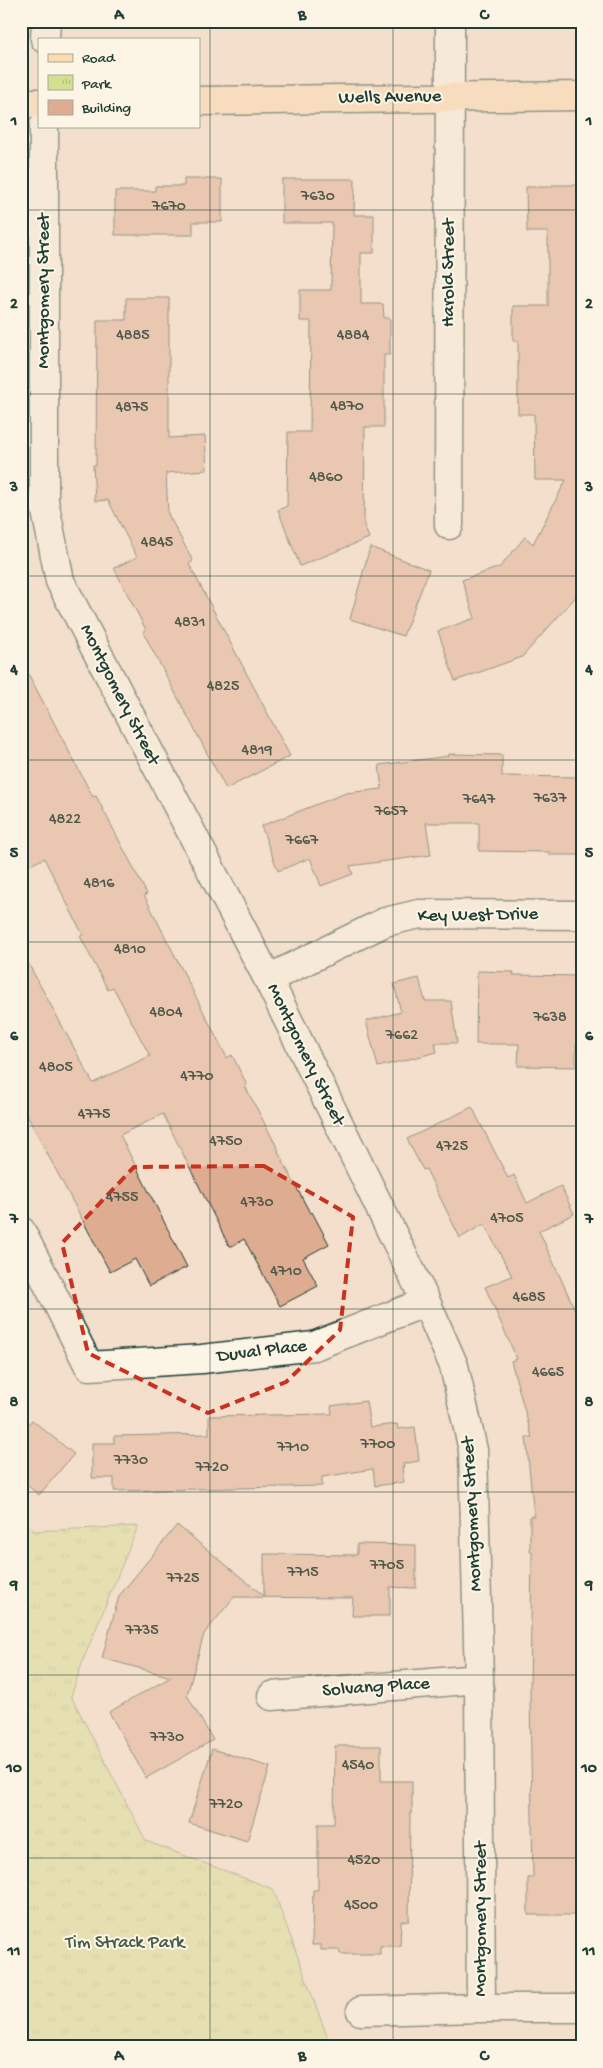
<svg xmlns="http://www.w3.org/2000/svg" width="603" height="2068" font-family="'Gochi Hand',sans-serif">
<defs>
<pattern id="park-tufts" width="24" height="20" patternUnits="userSpaceOnUse" patternTransform="scale(1.25)"><rect width="24" height="20" fill="#d4df92"/><path d="M3 7l-1-3M5 7V3M7 7l1-3M15 17l-1-3M17 17v-4M19 17l1-3" fill="none" stroke="#b6c07e"/></pattern>
</defs>
<rect width="100%" height="100%" fill="#f3dfcc"/>
<filter id="ink" filterUnits="userSpaceOnUse"><feTurbulence type="fractalNoise" baseFrequency=".02" numOctaves="2"/><feDisplacementMap in="SourceGraphic" scale="10" xChannelSelector="R" yChannelSelector="G"/><feConvolveMatrix kernelMatrix="1 2 1 2 8 2 1 2 1" color-interpolation-filters="sRGB"/></filter>
<g filter="url(#ink)">
<path fill="url(#park-tufts)" stroke="#7a8e63" d="M21 1521 35 1531 138 1526 84 1658 71 1696 146 1841 273 1889 331 2047H29L21 2037Z"/>
<path fill="#deac90" stroke="#1f3d34" d="M184 179H222V222H193V235H115V191H155V186H184Z
M282 179H355L354 215H374V253H361V304H383L384 318H390V355H384V427H365L364 525 369 538 300 566 278 510 287 506 288 432H310L311 321H300V290H331L332 223H282Z
M552 185H582V590L522 657 455 681 438 631 475 618 462 580 500 567 525 537 533 544 566 480H535L534 414H518V341H513V306H548V232H527L526 187H552Z
M126 298H169V438L205 436 207 470 166 473 168 514 193 561 189 564 290 756 226 789 143 632 146 630 114 568 137 557 108 500 95 501 93 465H96L97 320H126Z
M370 547 429 570 403 636 350 619Z
M21 660 93 797 96 796 147 894 144 895 227 1058 232 1055 247 1085 245 1086 279 1151 278 1152 310 1213 312 1212 329 1244 303 1258 318 1286 280 1306 244 1239 232 1246H229L163 1114 120 1135 187 1267 149 1286 135 1259 110 1272 21 1104V950L93 1083 150 1056 113 987 108 990 80 936 83 935 44 858 21 870Z
M449 754 502 755V776L581 777 579 855H550V852L479 851V823H426L431 855 350 866 353 874 321 886 310 858 278 871 261 826 346 793 382 789 379 765 449 756Z
M477 971 514 972 513 975 581 976 580 1044H576V1067L518 1066 519 1044H476Z
M419 978 425 1001H451L457 1043H435L437 1052 378 1067 366 1021 401 1012 394 984Z
M472 1107 508 1178 514 1175 527 1203 561 1186 574 1214 539 1231 582 1325V1915H528V1878H533L530 1694 532 1552H530V1516H534L526 1437H532L511 1361 517 1359 485 1287 512 1276 484 1224 460 1238 426 1169 423 1170 407 1139Z
M366 1401 370 1427 397 1424 398 1429 415 1427 419 1461 403 1464 404 1467H402L404 1482 375 1486 373 1469 322 1477V1486L114 1491V1478H92V1443H114V1436L209 1434V1416L332 1414 331 1406Z
M32 1420 74 1454 39 1495 21 1480V1432Z
M177 1525 264 1596V1554L357 1555V1544L416 1545V1588L390 1587V1616H352L353 1598 234 1597 204 1634 187 1695 213 1740 146 1778 109 1712 171 1677 102 1658 119 1596Z
M335 1746H381V1781H412V1813H410L409 1921H401L400 1946H380V1954H340V1950H321V1945H312L313 1890H318V1824H334Z
M212 1749 270 1767 247 1841 189 1823Z"/>
<g fill="none" stroke-linecap="round" stroke-linejoin="round">
<g stroke="#1f3d34" stroke-width="31">
<path id="minor" d="M45 39 46 21
M44 126V501L60 581 268 979 426 1302 454 1366 473 1450 479 1679 481 2008
M449 525 450 21
M268 979 385 922 419 914 582 915
M21 1231 89 1366 202 1359 314 1346 426 1302
M272 1696 479 1679
M361 2011 481 2008H582"/>
</g>
<g stroke="#1f3d34" stroke-width="31">
<path id="major" d="M199 101 582 96
M21 103H39"/>
</g>
<use href="#minor" stroke="#fcf5e5" stroke-width="28"/>
<use href="#major" stroke="#fcdcac" stroke-width="28"/>
</g>
</g>
<path d="M0 0H603V2068H0ZM264 1166 353 1217 340 1330 286 1382 208 1413 88 1353 62 1243 134 1167Z" fill="#f3dfcc" fill-opacity=".55" fill-rule="evenodd"/>
<path fill="none" stroke="#c8321e" stroke-width="4" stroke-dasharray="10 6" stroke-linejoin="round" d="M264 1166 353 1217 340 1330 286 1382 208 1413 88 1353 62 1243 134 1167Z"/>
<path fill="none" stroke="#1f3d34" stroke-width="1" stroke-opacity="0.55" d="M210 21V2047M393 21V2047M21 210H582M21 394H582M21 576H582M21 760H582M21 942H582M21 1126H582M21 1309H582M21 1492H582M21 1675H582M21 1858H582"/>
<g text-anchor="middle" dominant-baseline="central" stroke-width="4" stroke-linejoin="round" paint-order="stroke">
<g font-size="16" fill="#4f594b">
<text x="318" y="197">7630</text>
<text x="169" y="207">7670</text>
<text x="133" y="336">4885</text>
<text x="353" y="336">4884</text>
<text x="347" y="407">4870</text>
<text x="132" y="408">4875</text>
<text x="326" y="478">4860</text>
<text x="157" y="543">4845</text>
<text x="190" y="623">4831</text>
<text x="223" y="687">4825</text>
<text x="257" y="751">4819</text>
<text x="550" y="799">7637</text>
<text x="479" y="800">7647</text>
<text x="391" y="812">7657</text>
<text x="65" y="820">4822</text>
<text x="302" y="841">7667</text>
<text x="99" y="884">4816</text>
<text x="130" y="950">4810</text>
<text x="166" y="1013">4804</text>
<text x="550" y="1018">7638</text>
<text x="402" y="1036">7662</text>
<text x="56" y="1068">4805</text>
<text x="197" y="1077">4770</text>
<text x="94" y="1115">4775</text>
<text x="226" y="1142">4750</text>
<text x="452" y="1147">4725</text>
<text x="122" y="1198">4755</text>
<text x="257" y="1203">4730</text>
<text x="507" y="1219">4705</text>
<text x="286" y="1272">4710</text>
<text x="529" y="1298">4685</text>
<text x="548" y="1373">4665</text>
<text x="378" y="1445">7700</text>
<text x="293" y="1448">7710</text>
<text x="131" y="1461">7730</text>
<text x="212" y="1468">7720</text>
<text x="387" y="1566">7705</text>
<text x="303" y="1573">7715</text>
<text x="183" y="1579">7725</text>
<text x="142" y="1631">7735</text>
<text x="167" y="1738">7730</text>
<text x="358" y="1766">4540</text>
<text x="226" y="1805">7720</text>
<text x="364" y="1861">4520</text>
<text x="361" y="1906">4500</text>
</g>
<g font-size="19" fill="#1f3d34" stroke="#fcf5e5">
<text transform="translate(390 98) rotate(-1)">Wells Avenue</text>
<text transform="translate(449 273) rotate(-90)">Harold Street</text>
<text transform="translate(44 291) rotate(-90)">Montgomery Street</text>
<text transform="translate(119 695) rotate(63)">Montgomery Street</text>
<text transform="translate(478 916) rotate(-1)">Key West Drive</text>
<text transform="translate(305 1055) rotate(64)">Montgomery Street</text>
<text transform="translate(262 1352) rotate(-7)">Duval Place</text>
<text transform="translate(473 1514) rotate(-93)">Montgomery Street</text>
<text transform="translate(376 1688) rotate(-4)">Solvang Place</text>
<text transform="translate(481 1919) rotate(-90)">Montgomery Street</text>
</g>
<g font-size="19" fill="#435d47" stroke="#fcf5e5">
<text x="125" y="1943">Tim Strack Park</text>
</g>
</g>
<rect width="603" height="2068" fill="none" stroke="#fcf5e5" stroke-width="55"/>
<rect x="38" y="38" width="162" height="90" fill="#fcf5e5" stroke="#a4ab9e"/>
<rect x="48" y="54" width="25" height="8" fill="#fcdcac" stroke="#a4ab9e"/>
<text x="82" y="62" font-size="15" fill="#1f3d34">Road</text>
<rect x="48" y="75" width="25" height="15" fill="url(#park-tufts)" stroke="#a4ab9e"/>
<text x="82" y="88" font-size="15" fill="#1f3d34">Park</text>
<rect x="48" y="100" width="25" height="15" fill="#deac90" stroke="#a4ab9e"/>
<text x="82" y="112" font-size="15" fill="#1f3d34">Building</text>
<rect x="28" y="28" width="548" height="2012" fill="none" stroke="#1f3d34" stroke-width="2"/>
<g font-size="16" text-anchor="middle" font-weight="bold" fill="#1f3d34">
<text x="119" y="19">A</text>
<text x="302" y="19">B</text>
<text x="484" y="19">C</text>
<text x="14" y="125">1</text>
<text x="589" y="125">1</text>
<text x="14" y="308">2</text>
<text x="589" y="308">2</text>
<text x="14" y="491">3</text>
<text x="589" y="491">3</text>
<text x="14" y="674">4</text>
<text x="589" y="674">4</text>
<text x="14" y="857">5</text>
<text x="589" y="857">5</text>
<text x="14" y="1040">6</text>
<text x="589" y="1040">6</text>
<text x="14" y="1223">7</text>
<text x="589" y="1223">7</text>
<text x="14" y="1406">8</text>
<text x="589" y="1406">8</text>
<text x="14" y="1589">9</text>
<text x="589" y="1589">9</text>
<text x="14" y="1772">10</text>
<text x="589" y="1772">10</text>
<text x="14" y="1955">11</text>
<text x="589" y="1955">11</text>
<text x="119" y="2060">A</text>
<text x="302" y="2060">B</text>
<text x="484" y="2060">C</text>
</g>
</svg>
